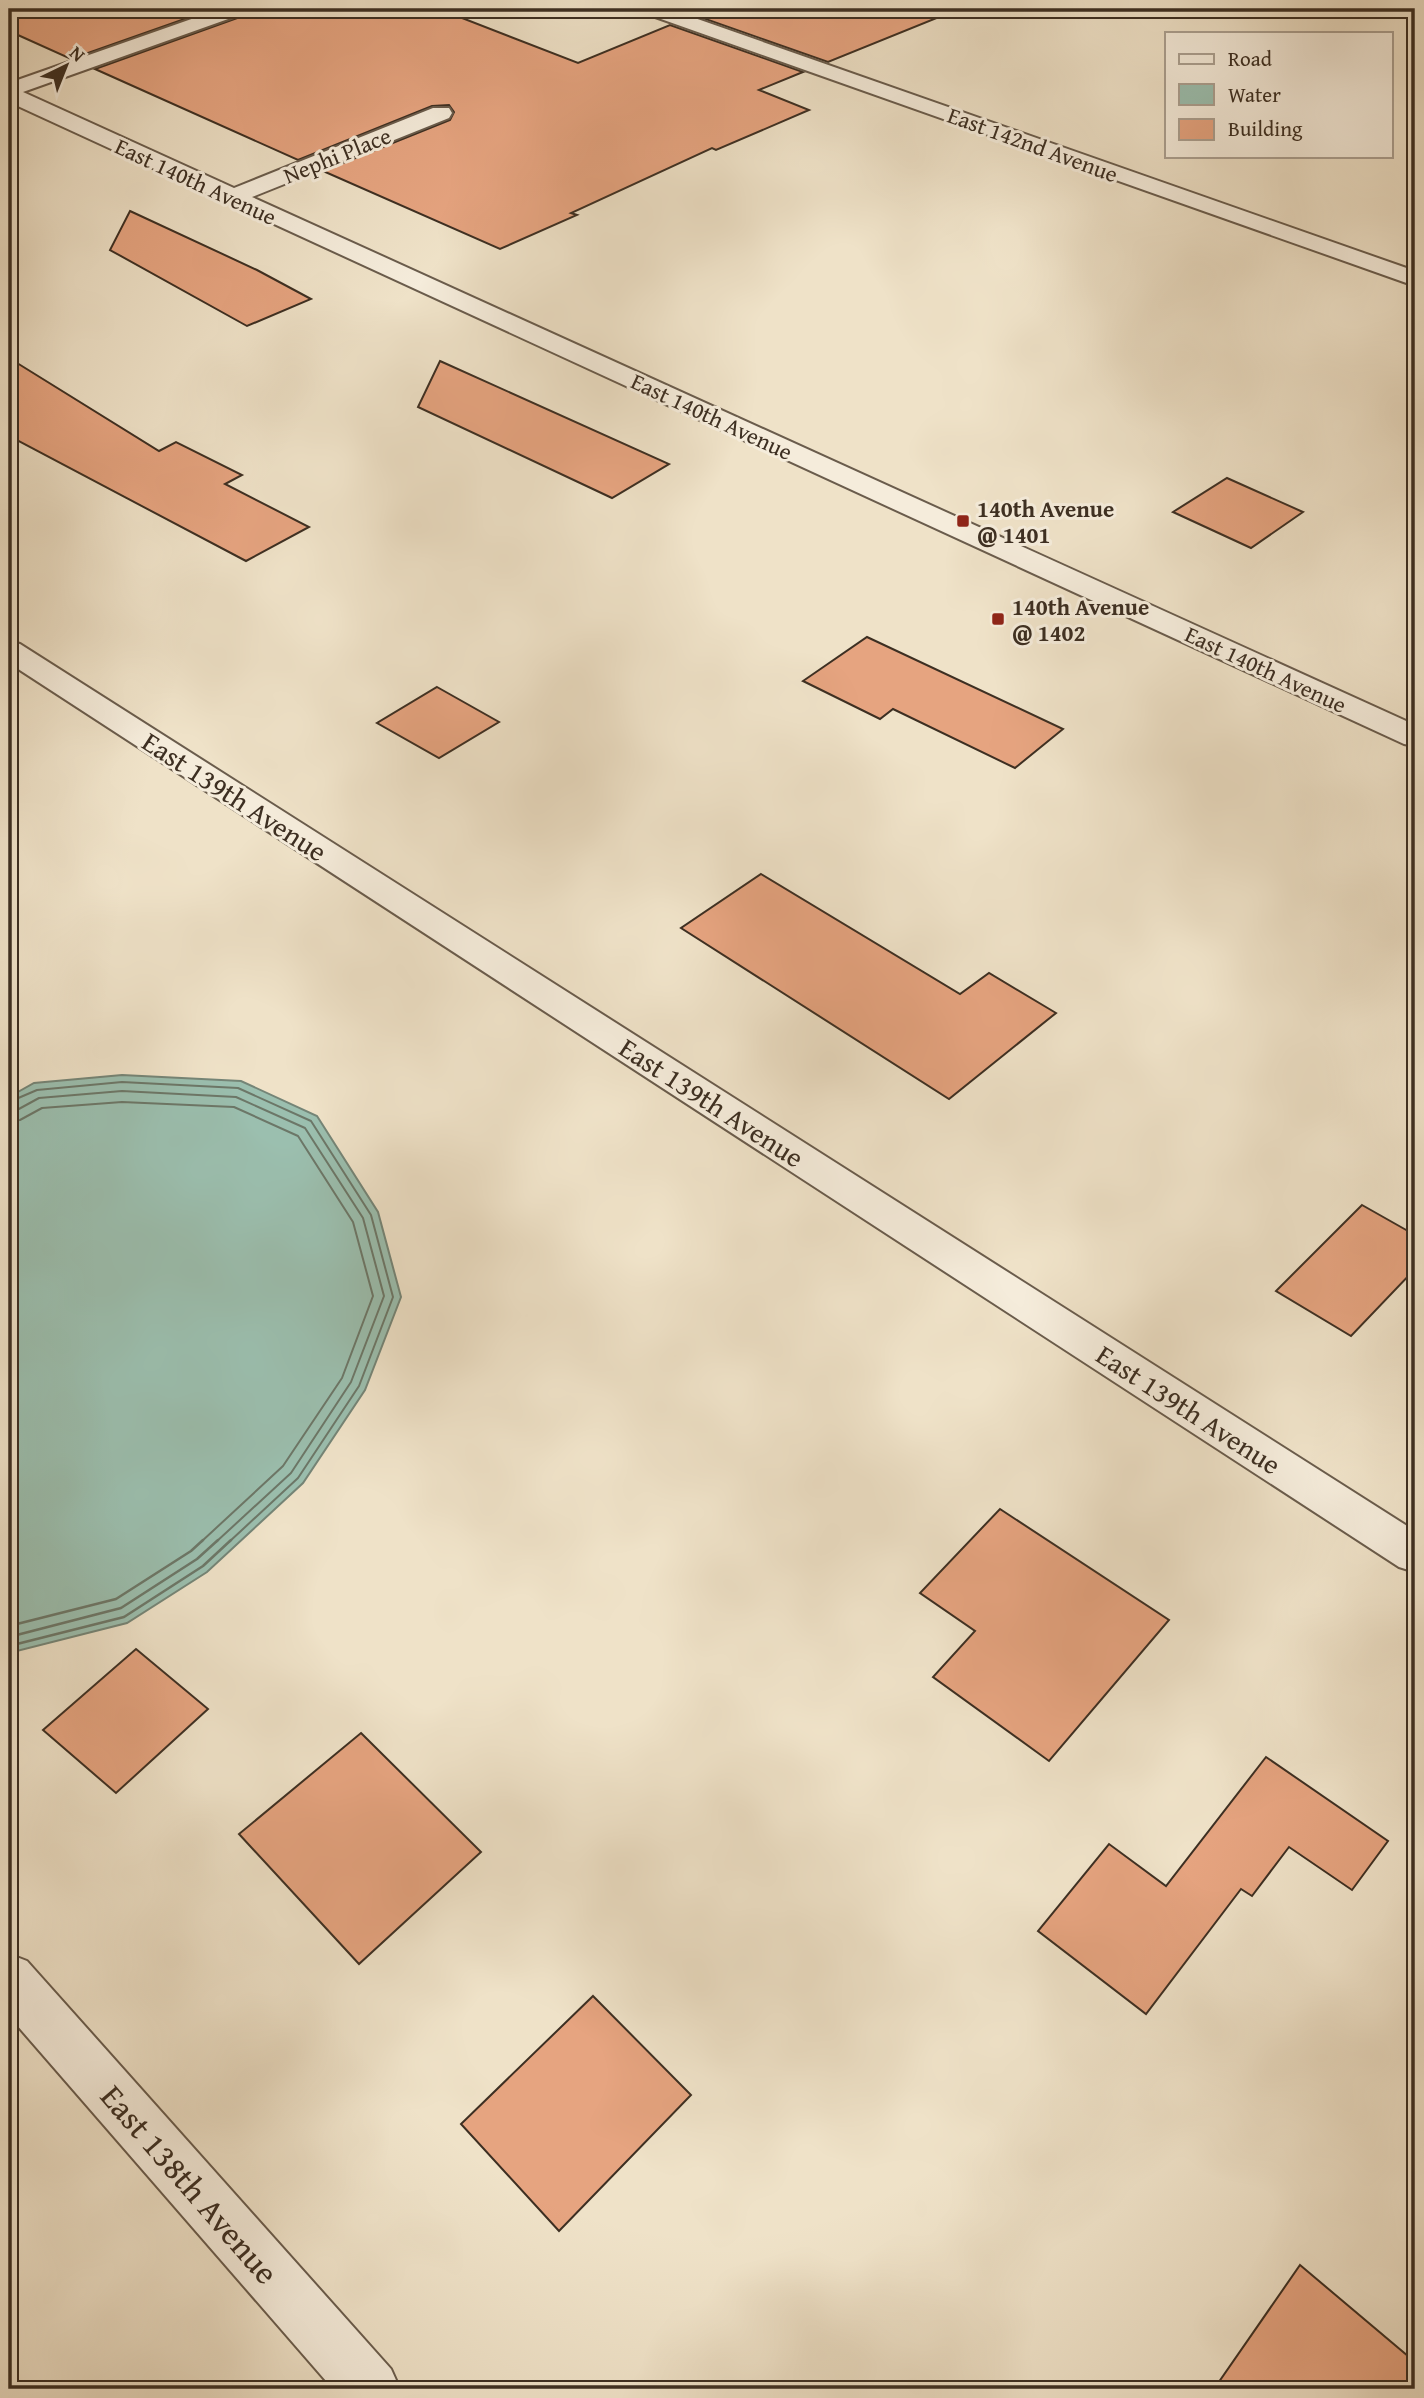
<svg xmlns="http://www.w3.org/2000/svg" width="1424" height="2398" font-family="'Gentium Book Plus',serif">
<rect width="100%" height="100%" fill="#efe2c8"/>
<filter id="stains"><feTurbulence type="fractalNoise" baseFrequency=".00286" numOctaves="4"/><feColorMatrix values="0 0 0 0 .2 0 0 0 0 .09 0 0 0 0 .02 0 0 0 .5 -.17"/></filter>
<radialGradient id="worn" r=".72"><stop offset=".6" stop-color="#630" stop-opacity="0"/><stop offset="1" stop-color="#630" stop-opacity=".3"/></radialGradient>
<path fill="#9bbfaf" stroke="#758577" stroke-width="2" d="M122 1075 241 1081 317 1116 378 1212 401 1297 365 1390 303 1483 207 1572 127 1623 9 1653V1097L34 1083Z"/>
<g fill="none" stroke-linecap="round" stroke-linejoin="round">
<path stroke="#6c7768" stroke-width="2" d="M9 1102 37 1090 122 1082 238 1088 311 1121 371 1215 393 1297 359 1386 298 1478 229 1542
M9 1111 17 1110 39 1098 122 1091 236 1097 305 1128 363 1218 384 1296 351 1382 291 1473 216 1542
M9 1121 20 1120 42 1108 122 1102 234 1107 298 1136 353 1222 373 1296 342 1378 283 1466 201 1542"/>
<path stroke="#6c7768" stroke-width="2.5" d="M9 1626 116 1599 191 1551 203 1540
M9 1637 121 1608 197 1559 218 1540
M9 1646 124 1617 203 1566 231 1540"/>
</g>
<path fill="#e6a480" stroke="#3d2f22" stroke-width="2" d="M9 9H213L71 59 9 31Z
M251 9H439L578 63 670 25 803 72 759 90 809 110 716 150 712 148 571 213 577 215 500 249 323 171 450 120 454 112 449 105 432 106 298 160 95 69 246 15Z
M709 9H953L954 11 828 62 694 15Z
M130 211 257 270 311 299 247 326 110 250Z
M9 358 159 451 176 442 242 475 225 484 309 527 246 561 9 436Z
M440 361 669 464 612 498 418 407Z
M1227 478 1303 512 1251 548 1173 512Z
M867 637 1063 729 1015 768 893 709 880 719 803 681Z
M437 687 499 722 439 758 377 723Z
M761 874 960 994 989 973 1056 1013 949 1099 681 928Z
M1362 1205 1415 1235V1269L1351 1336 1276 1291Z
M1000 1509 1169 1620 1049 1761 933 1677 975 1631 920 1593Z
M136 1649 208 1709 116 1793 43 1730Z
M361 1733 481 1852 359 1964 239 1834Z
M1266 1757 1388 1841 1352 1890 1289 1847 1252 1896 1241 1889 1146 2014 1038 1931 1109 1844 1166 1886Z
M593 1996 691 2095 559 2231 461 2124Z
M1300 2265 1415 2362V2389H1214Z"/>
<g fill="none" stroke-linecap="round" stroke-linejoin="round">
<g stroke="#6a5c4c" stroke-width="4">
<path id="minor" d="M220 9H248L245 13 23 92 234 188 433 108H449L452 113 449 118 252 197 1415 725V746L1404 744 9 102V83Z
M641 9H669L1415 271V286L644 13Z
M9 641 20 644 1415 1531V1572L1399 1567 9 663Z
M9 1954 27 1961 391 2369 400 2389H333L9 2016Z"/>
</g>
<use href="#minor" fill="#f5ecdb" fill-rule="evenodd"/>
</g>
<g fill="#8f2418" stroke="#f5ecdb" stroke-width="2.5">
<rect x="956" y="514" width="14" height="14" rx="3.5"/>
<rect x="991" y="612" width="14" height="14" rx="3.5"/>
</g>
<g text-anchor="middle" dominant-baseline="central" stroke-width="6" stroke-linejoin="round" paint-order="stroke">
<g font-size="23" fill="#3d2f22" stroke="#f5ecdb">
<text transform="translate(1033 144) rotate(20)">East 142nd Avenue</text>
<text transform="translate(337 155) rotate(-22)">Nephi Place</text>
<text transform="translate(196 181) rotate(25)">East 140th Avenue</text>
<text transform="translate(712 416) rotate(25)">East 140th Avenue</text>
<text transform="translate(1266 669) rotate(25)">East 140th Avenue</text>
</g>
<g font-size="23" font-weight="bold" fill="#3d2f22" stroke="#f5ecdb" text-anchor="start">
<text x="977" y="508">140th Avenue<tspan x="977" dy="26">@ 1401</tspan></text>
<text x="1012" y="606">140th Avenue<tspan x="1012" dy="26">@ 1402</tspan></text>
</g>
<g font-size="28" fill="#3d2f22" stroke="#f5ecdb">
<text transform="translate(235 796) rotate(33)">East 139th Avenue</text>
<text transform="translate(712 1102) rotate(33)">East 139th Avenue</text>
<text transform="translate(1189 1409) rotate(33)">East 139th Avenue</text>
</g>
<g font-size="33" fill="#3d2f22" stroke="#f5ecdb">
<text transform="translate(190 2184) rotate(49)">East 138th Avenue</text>
</g>
</g>
<rect width="1424" height="2398" fill="none" stroke="#efe2c8" stroke-width="35"/>
<rect x="10" y="10" width="1403" height="2377" fill="none" stroke="#3d2f22" stroke-width="3.5"/>
<rect x="18" y="18" width="1389" height="2363" fill="none" stroke="#3d2f22" stroke-width="2"/>
<rect x="1165" y="32" width="228" height="126" fill="#f5ecdb" stroke="#aba091" stroke-width="2"/>
<rect x="1179" y="54" width="35" height="10" fill="#f5ecdb" stroke="#aba091" stroke-width="2"/>
<text x="1228" y="66" font-size="21" fill="#3d2f22">Road</text>
<rect x="1179" y="84" width="35" height="21" fill="#9bbfaf" stroke="#aba091" stroke-width="2"/>
<text x="1228" y="102" font-size="21" fill="#3d2f22">Water</text>
<rect x="1179" y="119" width="35" height="21" fill="#e6a480" stroke="#aba091" stroke-width="2"/>
<text x="1228" y="136" font-size="21" fill="#3d2f22">Building</text>
<g transform="translate(66 66) rotate(43)" stroke="#f5ecdb" stroke-width="5" paint-order="stroke">
<path d="M0-5L12 26L0 18L-12 26Z" fill="#3d2f22"/>
<text y="-10" font-size="19" font-weight="bold" text-anchor="middle" fill="#3d2f22">N</text>
</g>
<rect width="100%" height="100%" filter="url(#stains)"/>
<rect width="100%" height="100%" fill="url(#worn)"/>
</svg>
